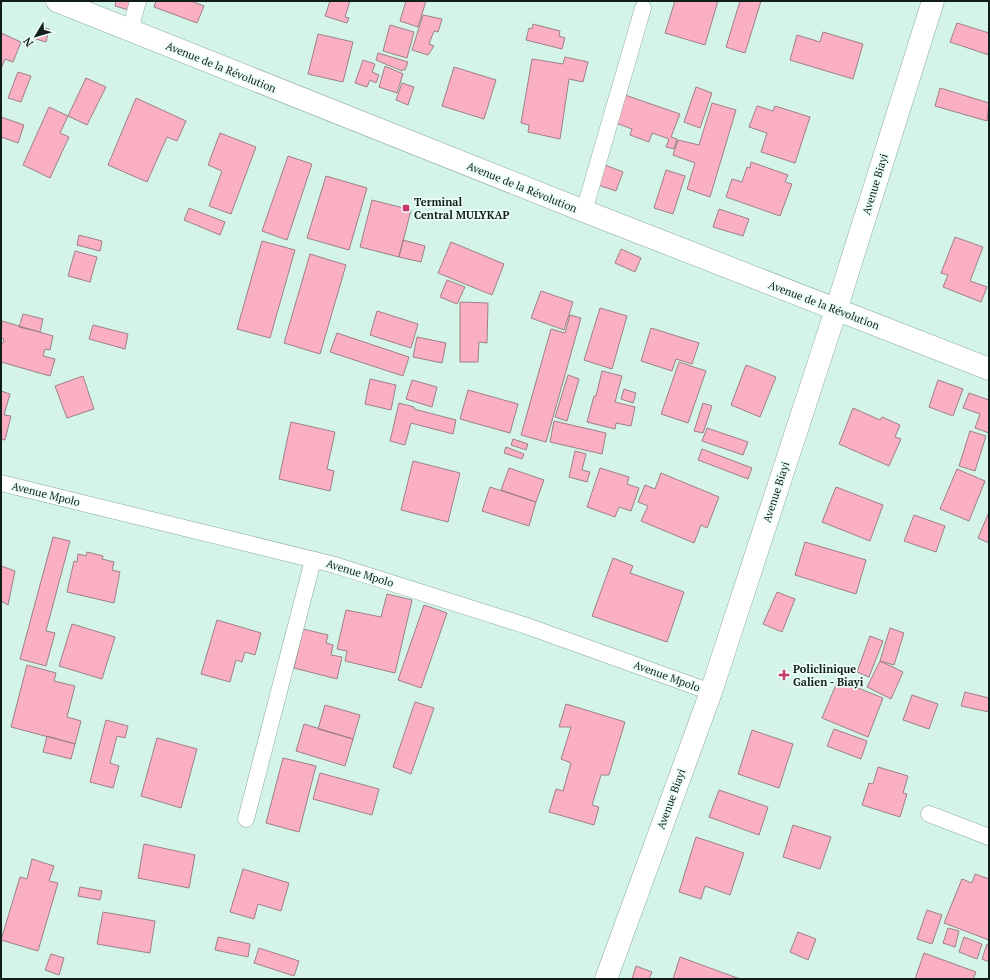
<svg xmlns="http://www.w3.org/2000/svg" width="990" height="980" font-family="'PT Serif',serif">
<rect width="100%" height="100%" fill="#d4f4ea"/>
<path fill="#fbafc2" stroke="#9d8087" d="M116 1H132L129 10 115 6Z
M156 1H191L204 6 197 23 154 7Z
M330 1H350L345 17 349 18 347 23 325 16Z
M406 1H426L418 27 400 21Z
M675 1H718L705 45 665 33Z
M740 1H761L745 53 726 47Z
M423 15 442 19 438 32 434 31 429 44 434 46 428 55 412 50Z
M957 23 989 33V55L950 42Z
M533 24 560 31 559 36 565 38 562 49 526 40 529 28 532 29Z
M390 25 414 32 407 58 383 51Z
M40 27 49 29 46 42 36 39Z
M823 32 863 44 853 79 790 60 797 35 820 42Z
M1 33 21 42 13 62 5 59 1 69Z
M318 34 353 42 343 82 308 74Z
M378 53 408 62 405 70 403 69 402 71 376 60Z
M565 57 588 62 583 82 569 79 560 139 528 132 529 125 521 123 532 59 563 64Z
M363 60 375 64 372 72 379 75 376 83 370 80 367 87 355 83Z
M385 66 403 74 397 93 379 87Z
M454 67 496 80 484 119 442 106Z
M18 72 31 76 21 102 8 98Z
M86 78 106 87 87 125 68 116Z
M402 83 414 87 408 105 396 100Z
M696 87 712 93 700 128 684 122Z
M940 88 989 103 987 121 935 106Z
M625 95 680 114 671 137 677 139 674 149 666 147 669 139 652 133 649 142 630 135 632 129 616 123Z
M136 98 186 121 177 141 167 137 147 182 108 165Z
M712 103 736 110 710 197 687 189 695 163 673 155 678 140 699 145Z
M757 106 773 111 775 106 810 117 795 163 761 152 767 133 749 127Z
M49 107 68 116 60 133 69 137 50 178 23 165Z
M1 117 24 125 18 143 1 137Z
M220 133 256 147 231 214 209 206 222 171 208 165Z
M288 156 312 164 287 240 262 231Z
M751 162 788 175 785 182 792 184 780 216 726 197 732 179 742 182 747 167 750 168Z
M605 165 623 172 616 191 598 185Z
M666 170 685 176 673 214 654 208Z
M326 176 367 188 349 250 307 238Z
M372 200 411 210 399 257 360 247Z
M189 208 225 222 220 235 184 220Z
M719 209 749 219 743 236 713 227Z
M79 235 102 241 100 251 77 245Z
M955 237 983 247 970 281 987 287 981 302 943 287 948 275 941 273Z
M403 240 425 246 421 262 399 257Z
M262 241 295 250 270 338 237 329Z
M451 242 504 264 492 295 438 273Z
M621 249 641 258 635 272 615 263Z
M75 251 97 257 90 282 68 276Z
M310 254 346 265 320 354 284 343Z
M447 280 465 287 457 304 440 297Z
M541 291 573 302 564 330 531 318Z
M460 302 488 303 487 343 479 342 478 362H460Z
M600 308 627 316 612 369 584 360Z
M377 311 418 324 411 348 370 335Z
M23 314 43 319 40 332 19 327Z
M570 315 581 318 546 442 521 435 551 329 565 333Z
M2 321 53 336 50 350 45 349 43 356 55 359 50 376 1 362V343H3L4 339 1 338Z
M93 325 128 334 125 349 89 339Z
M651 328 699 343 692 364 676 359 672 371 641 361Z
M337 333 409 357 403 376 330 352Z
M417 337 446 343 442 363 413 357Z
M679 362 706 371 688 423 661 414Z
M746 365 776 377 760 417 731 405Z
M602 371 622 376 615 402 635 407 631 426 616 423 615 429 587 422 594 396H596Z
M568 375 579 379 567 421 555 417Z
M83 376 94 409 67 418 55 386Z
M370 379 396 385 391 410 365 404Z
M412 380 437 387 432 407 406 399Z
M938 380 963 389 953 416 929 407Z
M624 389 636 393 633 403 621 399Z
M468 390 518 404 510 433 460 419Z
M1 391 10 394 4 415 11 416 5 440 1 439Z
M969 393 989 400V433L975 428 980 414 963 408Z
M399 403 414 407V409L456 420 453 434 411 423 405 445 390 441Z
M703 403 712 406 703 433 694 431Z
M853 408 880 420 882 417 900 425 895 437 901 439 889 466 839 444Z
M554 421 606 433 602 454 550 442Z
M291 422 335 432 327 469 334 471 330 491 279 479Z
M707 428 748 442 743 455 702 441Z
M970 431 986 436 975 471 959 466Z
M513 439 528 444 526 450 511 445Z
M506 447 524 454 522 459 504 453Z
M702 449 752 468 748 479 698 460Z
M575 451 586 454 582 470 590 472 587 482 569 477Z
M413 461 460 473 448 522 401 510Z
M509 468 544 480 536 502 501 490Z
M600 468 629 477 627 484 639 488 631 511 619 507 615 517 587 507Z
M957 469 985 481 969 521 940 509Z
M661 473 719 497 707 528 701 525 694 543 641 521 648 506 638 502 645 485 655 489Z
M490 487 536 502 529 526 482 511Z
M836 487 883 505 870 541 822 522Z
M989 512V543L978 538Z
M914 515 945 526 936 552 904 541Z
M53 537 70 541 46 631 55 633 46 666 20 659Z
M805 542 866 560 856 594 795 575Z
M87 552 103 556 102 559 114 562 112 570 120 572 114 603 67 592 74 561 77 562 78 554 86 556Z
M613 558 633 566 630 573 684 592 667 642 592 616Z
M1 566 15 571 8 605 1 601Z
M777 592 795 599 782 632 763 624Z
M387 594 412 600 395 673 345 661 347 651 337 649 346 610 381 617Z
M424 605 447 613 421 688 398 680Z
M217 620 261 633 255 655 245 652 242 662 236 660 230 682 201 674Z
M72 624 115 637 102 679 59 666Z
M890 628 904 633 894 665 880 661Z
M303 629 328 635 326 643 333 645 331 655 342 657 337 679 294 668Z
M870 636 883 641 869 677 857 672Z
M880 661 903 672 891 699 867 687Z
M27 665 56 673 54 681 75 686 67 717 81 721 75 744 11 727Z
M838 680 883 698 868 737 822 718Z
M965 692 989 698V712L961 706Z
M912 695 938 704 929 729 903 720Z
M415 702 434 708 411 774 393 767Z
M566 704 625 722 609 775H601L592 805 599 807 594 825 549 812 556 789 563 791 571 763 561 759 571 727H559Z
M325 705 360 715 353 739 318 729Z
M106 720 128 726 125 738 117 736 110 763 119 766 113 788 90 782Z
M304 724 353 739 345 766 296 751Z
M834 729 867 741 861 759 827 746Z
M752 730 793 744 779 788 738 774Z
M47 736 75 744 71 759 43 752Z
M157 738 197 749 181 808 141 796Z
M283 758 316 766 299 832 266 823Z
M878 767 908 776 903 793 907 794 900 817 862 805 869 783 873 784Z
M320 773 379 789 372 815 313 799Z
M719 790 768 807 759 835 709 817Z
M793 825 831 837 820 869 783 857Z
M696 837 744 853 730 895 705 886 701 899 679 892Z
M144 844 195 855 189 888 138 878Z
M32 859 54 866 49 881 58 883 38 951 1 940 20 877 27 879Z
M243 869 289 883 281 911 258 904 254 919 230 912Z
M975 874 989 879V940L944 923 962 879 972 883Z
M80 887 102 891 100 900 78 896Z
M927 910 942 915 932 944 917 939Z
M103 912 155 921 150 953 97 944Z
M948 928 959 931 955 947 943 943Z
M798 932 816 939 808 960 790 952Z
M218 937 250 944 248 957 215 950Z
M964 937 982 944 977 959 959 952Z
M987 944 989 945V962L982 959Z
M259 948 299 961 294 976 254 963Z
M924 953 976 972 973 979H915Z
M51 954 64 958 59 975 45 970Z
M680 957 740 979H673Z
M636 966 652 972 649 979H632Z"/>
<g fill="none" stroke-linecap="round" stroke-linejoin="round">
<g stroke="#8aa89e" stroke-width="17">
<path id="street" d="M130 30 138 1
M584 211 643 8
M1 483 335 565 524 625 711 692
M929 814 989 837
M246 819 313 560"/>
</g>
<g stroke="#8aa89e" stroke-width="23">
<path id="secondary" d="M57 1 584 211 989 369
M606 979 711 692 836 310 933 1"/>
</g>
<use href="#street" stroke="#fff" stroke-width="16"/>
<use href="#secondary" stroke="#fff" stroke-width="22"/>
</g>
<g fill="#c4386b" stroke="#ebfef8" stroke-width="1.5">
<rect x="402" y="204" width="8" height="8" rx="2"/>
<path d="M782 669h4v4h4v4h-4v4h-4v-4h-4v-4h4z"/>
</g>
<g text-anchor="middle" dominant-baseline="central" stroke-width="3.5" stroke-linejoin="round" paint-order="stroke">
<g font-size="11" fill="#121e1b" stroke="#ebfef8">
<text transform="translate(221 67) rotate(22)">Avenue de la Révolution</text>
<text transform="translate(875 184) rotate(-73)">Avenue Biayi</text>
<text transform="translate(522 187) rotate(22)">Avenue de la Révolution</text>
<text transform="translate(824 305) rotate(21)">Avenue de la Révolution</text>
<text transform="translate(776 492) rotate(-72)">Avenue Biayi</text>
<text transform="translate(46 494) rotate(14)">Avenue Mpolo</text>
<text transform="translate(360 573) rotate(17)">Avenue Mpolo</text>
<text transform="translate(667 676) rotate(20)">Avenue Mpolo</text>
<text transform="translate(671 799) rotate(-70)">Avenue Biayi</text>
</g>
<g font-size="11" font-weight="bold" fill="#121e1b" stroke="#ebfef8" text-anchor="start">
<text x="414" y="202">Terminal<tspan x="414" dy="13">Central MULYKAP</tspan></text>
<text x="793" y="669">Policlinique<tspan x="793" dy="13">Galien - Biayi</tspan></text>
</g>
</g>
<rect width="990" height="980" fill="none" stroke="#121e1b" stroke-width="4"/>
<g transform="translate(36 36) rotate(232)" stroke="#ebfef8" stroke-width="3" paint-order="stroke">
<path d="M0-3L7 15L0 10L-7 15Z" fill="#121e1b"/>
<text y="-6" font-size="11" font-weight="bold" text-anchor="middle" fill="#121e1b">N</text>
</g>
</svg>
